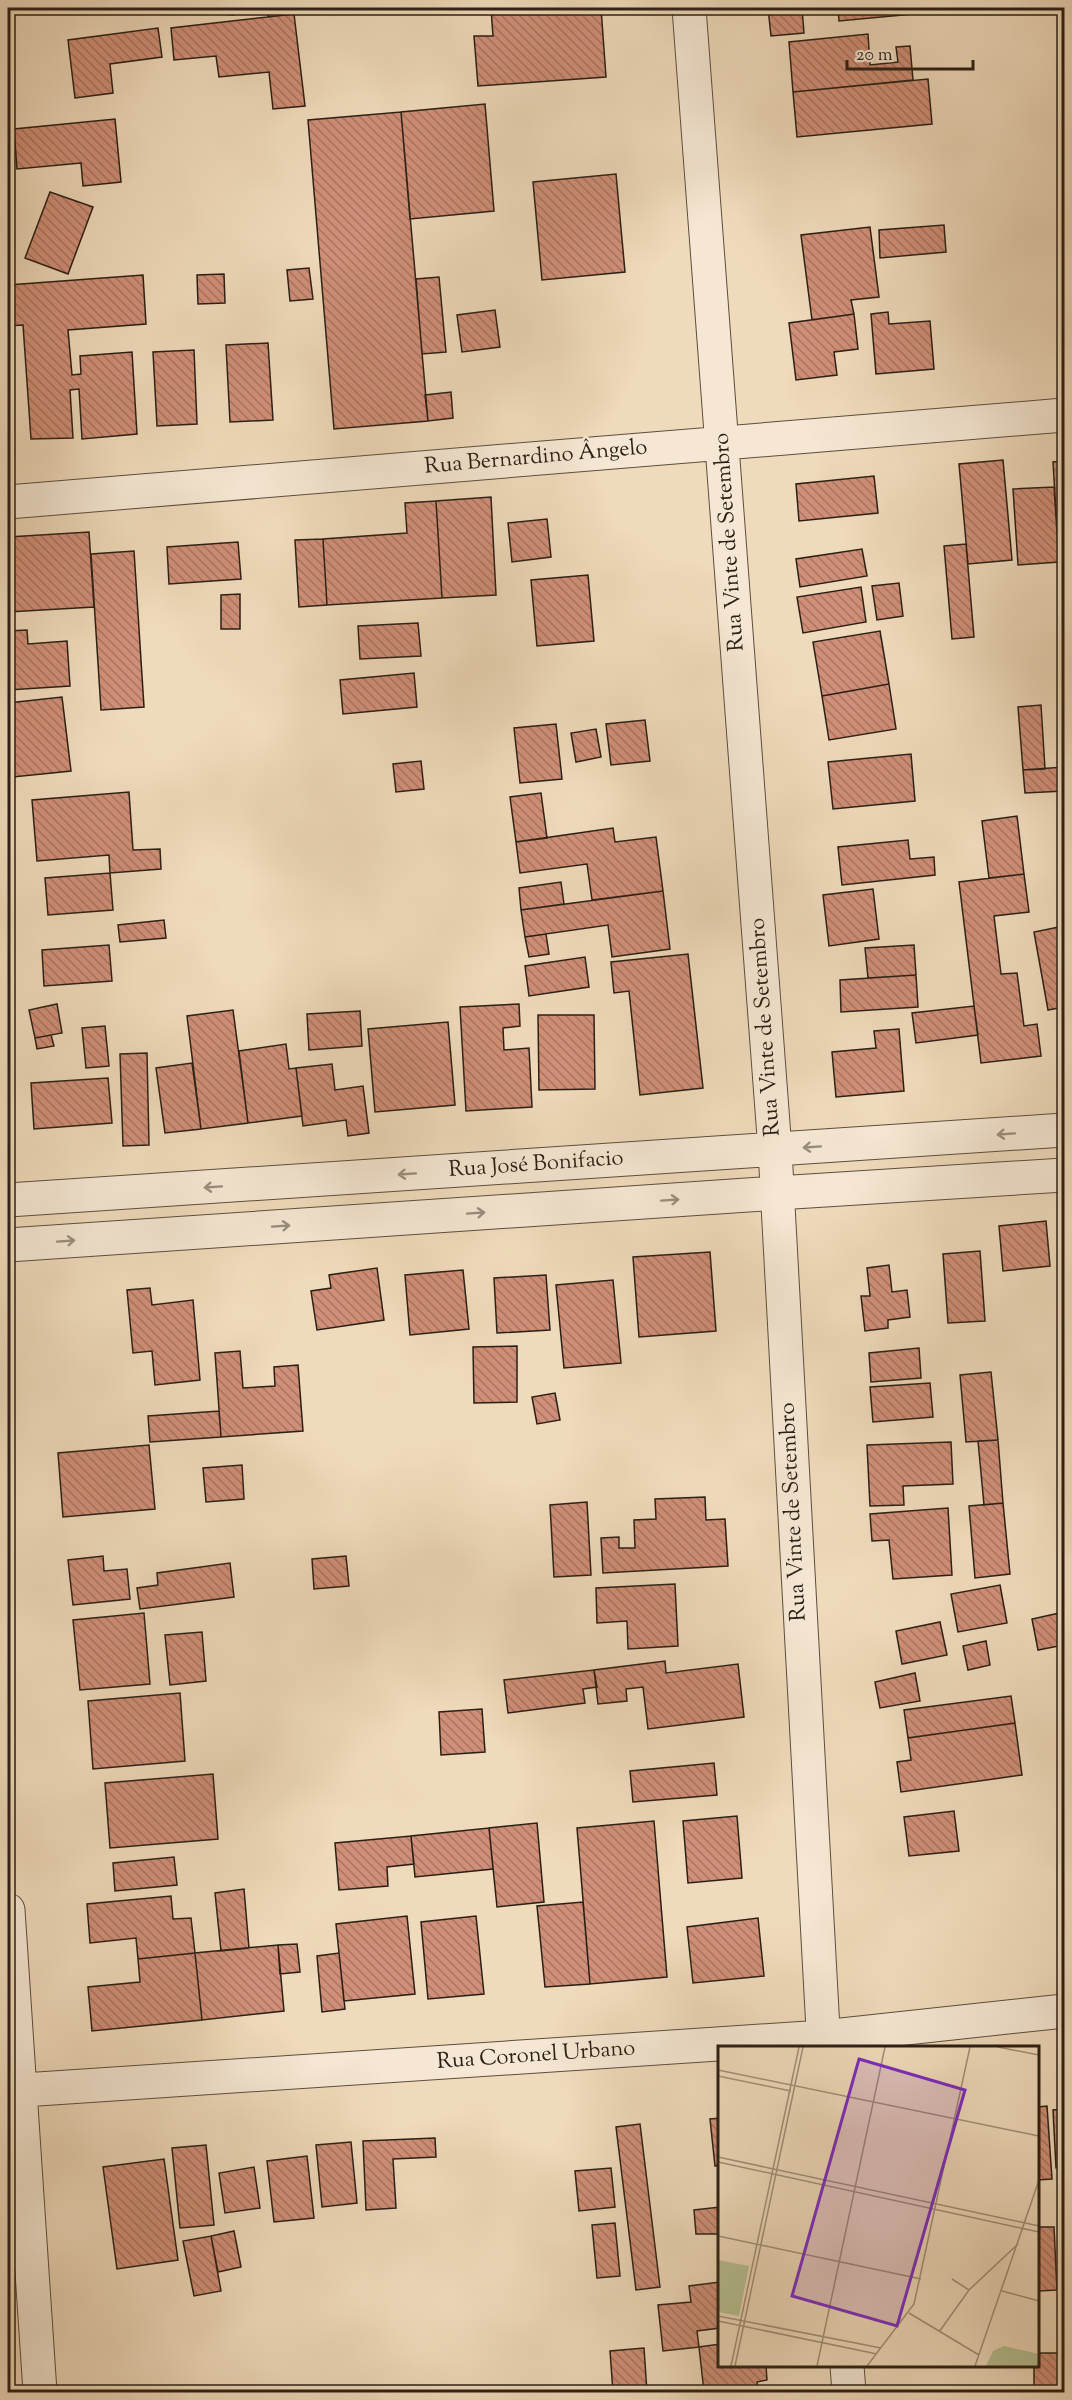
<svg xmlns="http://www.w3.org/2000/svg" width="1072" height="2400" font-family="'Sorts Mill Goudy',serif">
<defs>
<pattern id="building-back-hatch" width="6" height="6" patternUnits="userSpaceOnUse" patternTransform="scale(1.5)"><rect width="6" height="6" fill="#d08f78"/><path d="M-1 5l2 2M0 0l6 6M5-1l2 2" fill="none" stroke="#a97461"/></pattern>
</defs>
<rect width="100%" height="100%" fill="#efdabb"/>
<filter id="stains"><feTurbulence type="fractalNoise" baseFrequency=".00333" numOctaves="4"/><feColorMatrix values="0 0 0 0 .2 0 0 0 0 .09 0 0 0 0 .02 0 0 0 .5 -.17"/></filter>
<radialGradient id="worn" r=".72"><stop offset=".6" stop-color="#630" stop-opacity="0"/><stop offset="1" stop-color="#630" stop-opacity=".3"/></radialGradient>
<path fill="url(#building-back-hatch)" stroke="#2b1f15" stroke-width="1.5" d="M159 8H235L234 15 159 9Z
M267 8H294V14L268 17Z
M491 8H601L606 77 478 86 474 36H493Z
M768 8H802L804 33 771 36Z
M838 8H956V10L839 21Z
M294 14 305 106 273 109 269 72 219 77 216 56 174 60 171 28Z
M158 28 162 57 110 64 113 93 75 98 68 40Z
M868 34 870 65 898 62 896 47 910 46 913 80 793 92 789 42Z
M928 79 932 124 797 137 793 92Z
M485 104 494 211 410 219 401 112Z
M401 112 428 421 334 429 308 120Z
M115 119 121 182 83 186 81 163 17 169 14 129Z
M616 174 625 272 542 280 533 182Z
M50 192 93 207 68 274 25 258Z
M944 225 946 252 880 258 879 230Z
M870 227 879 297 851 300 854 314 812 320 801 235Z
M309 268 313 299 290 301 287 270Z
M224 274 225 303 198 304 197 275Z
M143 275 146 324 68 330 72 375 81 374 80 356 132 352 137 434 82 439 79 389 70 390 73 438 31 439 23 325 8 326V285Z
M439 277 446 352 422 354 416 279Z
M495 310 500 347 462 352 457 315Z
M888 312 889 324 930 321 934 369 876 374 871 314Z
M854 314 858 349 834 352 837 375 796 380 789 323Z
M268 343 273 420 230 422 226 345Z
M194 350 197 424 157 426 153 352Z
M451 392 453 418 428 421 425 395Z
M1003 460 1012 560 968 564 959 464Z
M1064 461V562H1059L1053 462Z
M874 476 878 513 799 521 796 484Z
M1054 487 1059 562 1018 565 1013 489Z
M491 497 496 595 442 598 436 501Z
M436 501 442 598 327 605 323 539 407 533 405 503Z
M547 519 551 557 512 562 508 523Z
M89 532 94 607 8 612V537Z
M323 539 327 605 299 607 295 540Z
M238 542 241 579 169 584 167 547Z
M966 544 974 637 952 639 944 546Z
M862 549 867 576 800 587 796 559Z
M134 551 144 707 101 710 91 554Z
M588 575 594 641 537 646 531 580Z
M899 583 903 616 877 620 872 586Z
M861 587 866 622 803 633 797 597Z
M240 594V629H221V595Z
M418 623 421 656 360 659 358 626Z
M27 630 28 644 67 641 70 686 8 690V631Z
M880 631 889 684 822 696 813 642Z
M414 673 417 707 343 714 340 680Z
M889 684 896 729 829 740 822 696Z
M62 697 71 771 13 777 8 727V703Z
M1041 705 1045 769 1023 770 1018 707Z
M645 720 650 761 611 765 606 724Z
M556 724 562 779 520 783 514 728Z
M596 729 601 757 576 762 571 733Z
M911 754 915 801 833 809 828 762Z
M421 761 424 789 396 792 393 764Z
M1064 767V791L1025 793 1023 770Z
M129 792 133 850 160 849 161 869 110 873 109 855 37 861 32 800Z
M541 793 547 838 516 842 510 797Z
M1017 816 1024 874 989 878 982 821Z
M613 828 615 842 656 837 663 891 592 900 587 864 520 873 516 842Z
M908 840 910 859 934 857 935 875 842 885 838 847Z
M110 873 113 910 48 915 45 878Z
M1024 874 1029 912 994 916 1001 974 1017 973 1024 1026 1037 1024 1041 1056 981 1063 959 882Z
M561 882 564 904 521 910 519 888Z
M873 889 879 939 829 946 823 895Z
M663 891 670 949 612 957 608 925 525 937 521 910Z
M164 920 166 938 120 942 118 925Z
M1064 926V1007L1048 1010 1034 932Z
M546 934 549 954 529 957 525 937Z
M109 945 112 981 44 986 42 950Z
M914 945 916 975 868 978 865 948Z
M688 954 703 1088 640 1095 629 991 614 993 611 962Z
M585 957 589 987 529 996 525 966Z
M916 975 918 1007 841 1012 840 980Z
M57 1004 62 1033 35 1038 29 1010Z
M519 1004 520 1026 503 1028 504 1050 529 1048 532 1107 466 1111 460 1007Z
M974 1006 978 1035 916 1043 912 1013Z
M233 1010 248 1123 201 1129 187 1016Z
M360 1011 362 1046 309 1050 307 1014Z
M538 1015H594L595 1089 539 1090Z
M448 1022 455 1105 375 1112 368 1029Z
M105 1026 109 1066 86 1068 82 1028Z
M899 1029 904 1091 836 1097 832 1052 876 1048 874 1031Z
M51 1035 54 1046 37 1049 35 1038Z
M286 1044 289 1069 296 1068 302 1116 248 1123 239 1051Z
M147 1053 149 1145 123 1146 120 1054Z
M192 1063 201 1129 165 1133 156 1068Z
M332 1064 335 1090 363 1086 369 1133 348 1136 346 1120 303 1126 296 1068Z
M108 1078 112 1123 34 1129 31 1083Z
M1046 1221 1050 1266 1003 1271 999 1226Z
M980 1251 985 1321 948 1323 943 1254Z
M710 1252 716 1331 639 1337 633 1257Z
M889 1265 892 1292 907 1290 910 1317 888 1320V1328L865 1331 861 1296H870L867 1268Z
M377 1268 384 1320 317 1330 311 1291 331 1288 329 1275Z
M463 1270 469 1329 410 1335 405 1275Z
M546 1275 550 1330 497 1333 494 1278Z
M613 1280 621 1363 564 1368 556 1285Z
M150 1288 152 1305 193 1300 200 1380 155 1385 152 1351 133 1353 127 1290Z
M517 1346V1402L474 1403 473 1347Z
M919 1348 921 1378 871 1382 869 1353Z
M240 1351 243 1388 275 1386 274 1367 298 1365 303 1431 221 1437 215 1353Z
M991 1372 998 1440 966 1442 960 1375Z
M930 1383 933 1417 873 1422 870 1387Z
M555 1393 560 1420 537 1424 532 1397Z
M219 1411 221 1437 150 1442 148 1416Z
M998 1440 1003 1503 984 1505 978 1441Z
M951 1442 953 1484 903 1486 904 1505 870 1506 867 1445Z
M149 1445 155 1509 63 1517 58 1453Z
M242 1465 244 1499 206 1502 203 1468Z
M705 1497 706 1520 725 1519 728 1566 603 1573 601 1538 619 1537V1548H635L634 1520 656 1519 655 1499Z
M587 1502 591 1575 554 1577 550 1505Z
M1003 1503 1010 1574 975 1578 969 1506Z
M948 1508 952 1575 893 1579 889 1540 872 1541 870 1514Z
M103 1556 104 1571 127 1569 130 1599 73 1605 68 1560Z
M346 1556 349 1586 314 1589 312 1559Z
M230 1563 234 1597 140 1609 137 1588 158 1585 157 1573Z
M675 1584 678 1646 628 1649 627 1621 597 1623 596 1588Z
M1000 1585 1007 1623 958 1632 951 1594Z
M1064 1612V1645L1038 1650 1032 1619Z
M144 1613 150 1684 80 1690 73 1620Z
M940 1622 947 1655 902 1664 896 1631Z
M202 1632 206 1681 170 1685 165 1635Z
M986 1641 990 1665 968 1670 963 1646Z
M665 1661 666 1673 738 1664 744 1717 648 1729 643 1687 626 1689 627 1701 598 1704 594 1670Z
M594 1670 597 1687 583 1689 585 1703 508 1713 504 1680Z
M915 1673 920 1701 880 1708 875 1682Z
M180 1693 185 1761 93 1769 88 1701Z
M1011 1696 1015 1723 908 1738 904 1710Z
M482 1709 485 1752 441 1755 439 1712Z
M1015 1723 1022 1775 901 1792 897 1762 911 1760 908 1738Z
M714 1763 717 1795 633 1802 630 1771Z
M213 1774 218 1839 110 1848 105 1783Z
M954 1811 959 1851 909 1856 904 1817Z
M737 1816 742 1878 688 1883 683 1821Z
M654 1821 667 1977 590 1984 577 1828Z
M537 1823 544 1902 497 1907 489 1828Z
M489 1828 493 1869 415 1877 411 1836Z
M411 1836 414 1864 387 1867 388 1886 339 1890 335 1843Z
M174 1857 177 1885 115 1891 113 1863Z
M244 1889 249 1948 221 1951 215 1893Z
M171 1896 173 1919 191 1918 195 1953 138 1959 136 1938 90 1943 87 1904Z
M583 1902 590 1984 545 1987 537 1906Z
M407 1916 415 1994 344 2001 336 1924Z
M476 1916 484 1994 428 1999 421 1922Z
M758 1918 764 1976 693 1983 687 1927Z
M297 1944 300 1972 280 1974 278 1945Z
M278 1945 284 2011 202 2020 195 1953Z
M195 1953 202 2020 92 2031 88 1987 140 1982 138 1959Z
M339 1953 345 2009 322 2012 317 1956Z
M1047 2106 1052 2179 1038 2180V2107Z
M1064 2109V2167L1056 2168 1053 2110Z
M720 2118V2165L715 2166 710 2119Z
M640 2124 660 2287 636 2290 616 2127Z
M435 2138 436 2157 393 2159 396 2208 366 2210 363 2141Z
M351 2142 357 2203 322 2207 316 2145Z
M206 2145 214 2225 180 2228 172 2148Z
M307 2156 314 2218 274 2222 267 2161Z
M164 2159 178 2260 117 2269 103 2167Z
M254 2167 260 2208 225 2213 219 2173Z
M611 2168 615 2207 579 2211 575 2171Z
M720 2207V2234H696L694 2210Z
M615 2223 620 2276 597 2278 592 2225Z
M1038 2227H1054L1057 2290 1039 2291Z
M234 2231 241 2267 218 2272 211 2236Z
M211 2236 221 2291 194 2296 183 2241Z
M720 2282V2328L697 2331 699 2347 663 2351 658 2305 691 2302 689 2286Z
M720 2344V2366H766L767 2380 757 2382 759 2392H704L699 2347Z
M644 2348 647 2392H613L610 2351Z
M1038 2353H1064V2392H1034V2366H1038Z"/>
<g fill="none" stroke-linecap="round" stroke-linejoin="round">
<g stroke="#5c4e3e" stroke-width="35">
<path id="minor" d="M689 8 775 1150 824 2048
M8 502 1064 415
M8 1200 1064 1130
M8 1245 777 1193 1064 1175
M8 1910 40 2392
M8 2091 823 2037 1064 2011
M847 2366 849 2392"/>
</g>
<use href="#minor" stroke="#f5e7d3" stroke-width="33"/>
</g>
<defs><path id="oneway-shaft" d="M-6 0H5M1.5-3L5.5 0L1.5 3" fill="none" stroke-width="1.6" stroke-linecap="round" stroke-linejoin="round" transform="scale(1.5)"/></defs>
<g stroke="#9a8d7e">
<use href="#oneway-shaft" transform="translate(1006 1134) rotate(176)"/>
<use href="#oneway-shaft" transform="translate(812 1147) rotate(176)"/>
<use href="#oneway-shaft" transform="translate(407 1174) rotate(176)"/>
<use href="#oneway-shaft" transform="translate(213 1187) rotate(176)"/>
<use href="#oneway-shaft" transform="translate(670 1200) rotate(-4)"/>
<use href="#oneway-shaft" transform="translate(476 1213) rotate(-4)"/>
<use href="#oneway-shaft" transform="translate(281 1226) rotate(-4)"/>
<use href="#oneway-shaft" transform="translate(66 1241) rotate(-4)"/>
</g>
<g text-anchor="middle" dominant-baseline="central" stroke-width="5" stroke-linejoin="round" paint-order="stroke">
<g font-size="22" fill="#2b1f15" stroke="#f5e7d3">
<text transform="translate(536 458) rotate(-5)">Rua Bernardino Ângelo</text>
<text transform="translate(730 542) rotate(-94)">Rua Vinte de Setembro</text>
<text transform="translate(766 1027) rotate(-94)">Rua Vinte de Setembro</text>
<text transform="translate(536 1165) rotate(-4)">Rua José Bonifacio</text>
<text transform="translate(794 1512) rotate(-93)">Rua Vinte de Setembro</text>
<text transform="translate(536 2056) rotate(-4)">Rua Coronel Urbano</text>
</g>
</g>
<g transform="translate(718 2046)">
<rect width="321" height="321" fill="#efdabb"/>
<path d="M286 300 321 308V320H268L275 305Z" fill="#b6c093"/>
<path d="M0 214 31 220 21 270 0 266Z" fill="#b6c093"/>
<path fill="none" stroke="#a18f79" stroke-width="1.5" d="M280 1 321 9M0 24 321 90M0 30 73 45M0 111 321 180M0 116 321 186M0 190 203 233M234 233 251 244M284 245 321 255M191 267 261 309M0 270 163 302M0 275 159 308M221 286 251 244 300 198M13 320 81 1M17 320 85 1M99 320 167 1M149 320 196 258 252 1M257 320 321 134"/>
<path fill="#7b2cbf" fill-opacity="0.15" stroke="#7b2cbf" stroke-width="3" d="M141 13 247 44 179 280 74 250Z"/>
<rect width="321" height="321" fill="none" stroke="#2b1f15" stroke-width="3"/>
</g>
<rect width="1072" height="2400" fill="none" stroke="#efdabb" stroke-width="30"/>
<rect x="9" y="9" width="1054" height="2382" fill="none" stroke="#2b1f15" stroke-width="3"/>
<rect x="15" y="15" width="1042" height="2370" fill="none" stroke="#2b1f15" stroke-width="1.5"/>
<path d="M847 60v9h126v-9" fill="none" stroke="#2b1f15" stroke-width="3"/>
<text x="856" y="60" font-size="18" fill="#2b1f15" stroke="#f5e7d3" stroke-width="4.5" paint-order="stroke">20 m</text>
<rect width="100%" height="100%" filter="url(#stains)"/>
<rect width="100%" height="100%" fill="url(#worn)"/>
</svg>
